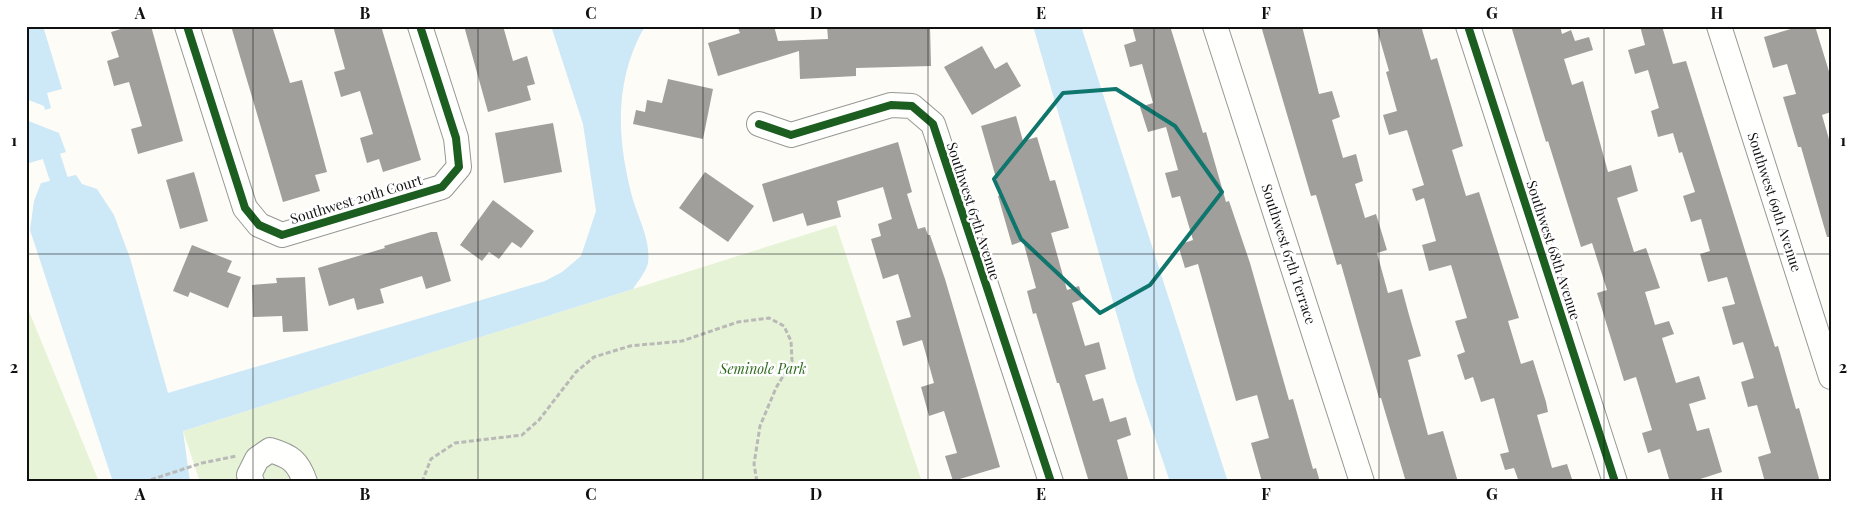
<svg xmlns="http://www.w3.org/2000/svg" width="1857" height="508" font-family="'Playfair Display',serif">
<rect width="100%" height="100%" fill="#fdfcf7"/>
<path fill="#e7f3d7" d="M836 225 922 482H200L183 431Z
M26 304 99 482H26Z"/>
<path fill="#cde8f7" d="M26 26H43L62 89 47 93 51 108 45 110 44 106 26 99Z
M551 26H645C613 81 617 141 633 200 639 219 651 242 648 263 646 272 638 281 633 289L183 431 190 482H113L30 230 34 201 41 183 76 175 82 184 97 189 114 215 130 258 168 393 545 281 562 272 581 256 596 211 583 124Z
M1033 26H1081L1228 482H1170L1136 381Z
M26 120 59 133 66 152 26 164Z"/>
<g fill="none" stroke-linecap="round" stroke-linejoin="round">
<path stroke="#cde8f7" stroke-width="18" d="M26 148 49 149 66 201"/>
</g>
<path fill="#a19f9c" d="M131 26H151L183 141 138 154 131 129 142 126 129 82 114 86 107 61 119 57 111 32Z
M231 26H272L290 83 302 80 327 172 315 175 320 191 283 202Z
M333 26H381L421 160 383 172 379 159 367 163 360 138 373 134 360 91 341 97 334 72 345 69Z
M464 26H503L513 61 527 56 535 84 527 86 531 100 488 112Z
M737 26H774L778 41 828 39 827 26H930L931 66 856 68V76L800 79 799 51 718 76 708 43 740 33Z
M1132 26H1170L1203 133 1206 132 1226 202 1229 201 1250 263 1289 400 1293 399 1313 469 1316 468 1320 482H1262L1251 443 1269 438 1257 395 1236 401 1198 264 1185 268 1178 245 1193 240 1180 196 1172 198 1165 173 1178 170 1166 127 1148 132 1140 107 1153 103 1142 64 1130 67 1124 45 1136 41Z
M1261 26H1302L1319 94 1332 91 1340 117 1332 120 1343 158 1356 154 1363 181 1355 184 1365 218 1376 214 1387 250 1377 253 1388 293 1402 289 1409 315 1421 356 1408 360 1428 435 1443 431 1458 482H1406L1381 398H1379L1341 264 1337 265 1316 195 1311 196Z
M1376 26H1421L1431 60 1437 58 1463 146 1452 150 1466 196 1479 192 1519 318 1508 321 1521 364 1533 360 1546 402 1548 412 1537 415 1552 468 1567 464 1573 482H1519L1514 468 1505 470 1500 454 1509 452 1494 398 1481 402 1473 377 1465 380 1457 355 1465 352 1455 321 1467 318 1451 265 1429 271 1422 245 1436 241 1424 198 1416 201 1412 189 1424 185 1407 130 1389 135 1383 115 1397 111 1386 72 1389 71Z
M1511 26H1560L1562 34 1571 30 1575 41 1589 37 1593 50 1564 59 1572 85 1583 81 1608 172 1631 165 1638 191 1617 198 1634 252 1646 248 1660 288 1645 292 1655 325 1669 321 1674 334 1662 338 1676 383 1699 376 1706 399 1689 404 1697 431 1709 428 1722 472 1691 482H1670L1660 449 1648 453 1642 433 1652 430 1636 377 1624 381 1597 293 1607 290 1592 243 1581 247 1548 141 1546 142Z
M1640 26H1662L1673 64 1686 61 1775 347 1778 346 1796 409 1799 408 1820 482H1765L1758 457 1771 453 1757 405 1748 407 1741 382 1754 378 1743 342 1733 345 1722 307 1735 304 1727 277 1708 282 1700 254 1710 251 1701 219 1691 222 1683 196 1695 192 1682 152 1679 153 1673 133 1658 137 1651 111 1659 108 1648 70 1635 74 1628 50 1645 45Z
M1801 26H1815L1831 78V112L1822 115 1831 146V237H1827L1801 147H1798L1783 97 1796 94 1787 64 1773 68 1764 37Z
M982 46 995 69 1007 62 1021 86 972 115 944 67Z
M668 79 713 89 703 139 633 124 636 110 645 112 647 100 662 103Z
M1016 116 1023 141 1037 137 1050 181 1055 180 1069 228 1051 233 1067 290 1079 286 1083 299 1072 303 1085 346 1099 342 1106 369 1085 375 1093 401 1103 398 1110 422 1126 417 1131 435 1117 440 1129 482H1089L1059 383H1057L1036 313 1033 314 1027 291 1036 288 1023 241 1012 245 998 196 1001 195 981 126Z
M553 123 562 172 504 183 495 133Z
M898 142 912 192 907 194 918 229 925 227 928 235H930L945 279 1000 467 953 481 945 456 957 453 944 411 929 416 921 387 934 383 922 340 903 346 896 321 911 317 898 274 883 279 871 239 881 236 878 224 892 219 883 187 837 201 841 217 807 226 803 213 773 222 762 184Z
M194 172 208 221 180 229 166 180Z
M705 172 754 206 728 242 679 208Z
M493 200 534 231 521 248 512 242 499 259 489 252 482 261 460 245Z
M431 232H437L451 281 426 289 422 276 380 289 384 303 357 310 354 298 329 306 318 268 385 248 384 246Z
M192 245 232 261 227 272 241 277 228 308 190 292 188 297 173 291Z
M305 277 308 331 283 332 282 316 253 317 252 285 277 283 276 278Z"/>
<g fill="none" stroke-linecap="round" stroke-linejoin="round">
<g stroke="#979795" stroke-width="26">
<path id="minor" d="M187 26 245 208 259 225 282 235 442 187 459 167 456 138 420 26
M1215 26 1362 482
M1468 26 1615 482
M1719 26 1831 377
M759 124 791 135 891 105 912 106 933 124 1051 482
M252 482 249 475 257 459 270 450C290 456 298 461 305 482"/>
</g>
<path stroke="#b9b9b8" stroke-width="3" stroke-dasharray="5 2.5" stroke-linecap="butt" d="M144 482 202 463 237 456
M422 482 431 459 455 443 522 435 539 420 576 372 594 357 630 346 682 341 738 322 769 318 784 326 791 341 792 361 776 388 760 426 754 464 757 482"/>
<use href="#minor" stroke="#fffffe" stroke-width="24"/>
<g stroke="#fff" stroke-width="11">
<path id="cycleway" d="M187 26 245 208 259 225 282 235 442 187 459 167 456 138 420 26
M1468 26 1615 482
M759 124 791 135 891 105 912 106 933 124 1051 482"/>
</g>
<use href="#cycleway" stroke="#1b5e20" stroke-width="8"/>
</g>
<path fill="none" stroke="#0f766e" stroke-width="4" stroke-linejoin="round" d="M1116 89 1175 126 1222 192 1150 285 1100 313 1021 239 994 179 1063 93Z"/>
<path fill="none" stroke="#111" stroke-width="1" stroke-opacity="0.55" d="M253 26V482M478 26V482M703 26V482M928 26V482M1154 26V482M1379 26V482M1604 26V482M26 254H1831"/>
<g text-anchor="middle" dominant-baseline="central" stroke-width="5" stroke-linejoin="round" paint-order="stroke">
<g font-size="14" fill="#111" stroke="#fff">
<text transform="translate(356 199) rotate(-17)">Southwest 20th Court</text>
<text transform="translate(1775 202) rotate(72)">Southwest 69th Avenue</text>
<text transform="translate(974 211) rotate(72)">Southwest 67th Avenue</text>
<text transform="translate(1554 250) rotate(72)">Southwest 68th Avenue</text>
<text transform="translate(1289 254) rotate(72)">Southwest 67th Terrace</text>
</g>
<g font-size="14" font-style="italic" fill="#2f6b1f" stroke="#fff">
<text x="763" y="368">Seminole Park</text>
</g>
</g>
<rect width="1857" height="508" fill="none" stroke="#ffffff" stroke-width="55"/>
<rect x="28" y="28" width="1802" height="452" fill="none" stroke="#111" stroke-width="2"/>
<g font-size="16" text-anchor="middle" font-weight="bold" fill="#111">
<text x="140" y="19">A</text>
<text x="365" y="19">B</text>
<text x="591" y="19">C</text>
<text x="816" y="19">D</text>
<text x="1041" y="19">E</text>
<text x="1266" y="19">F</text>
<text x="1492" y="19">G</text>
<text x="1717" y="19">H</text>
<text x="14" y="146">1</text>
<text x="1843" y="146">1</text>
<text x="14" y="373">2</text>
<text x="1843" y="373">2</text>
<text x="140" y="500">A</text>
<text x="365" y="500">B</text>
<text x="591" y="500">C</text>
<text x="816" y="500">D</text>
<text x="1041" y="500">E</text>
<text x="1266" y="500">F</text>
<text x="1492" y="500">G</text>
<text x="1717" y="500">H</text>
</g>
</svg>
